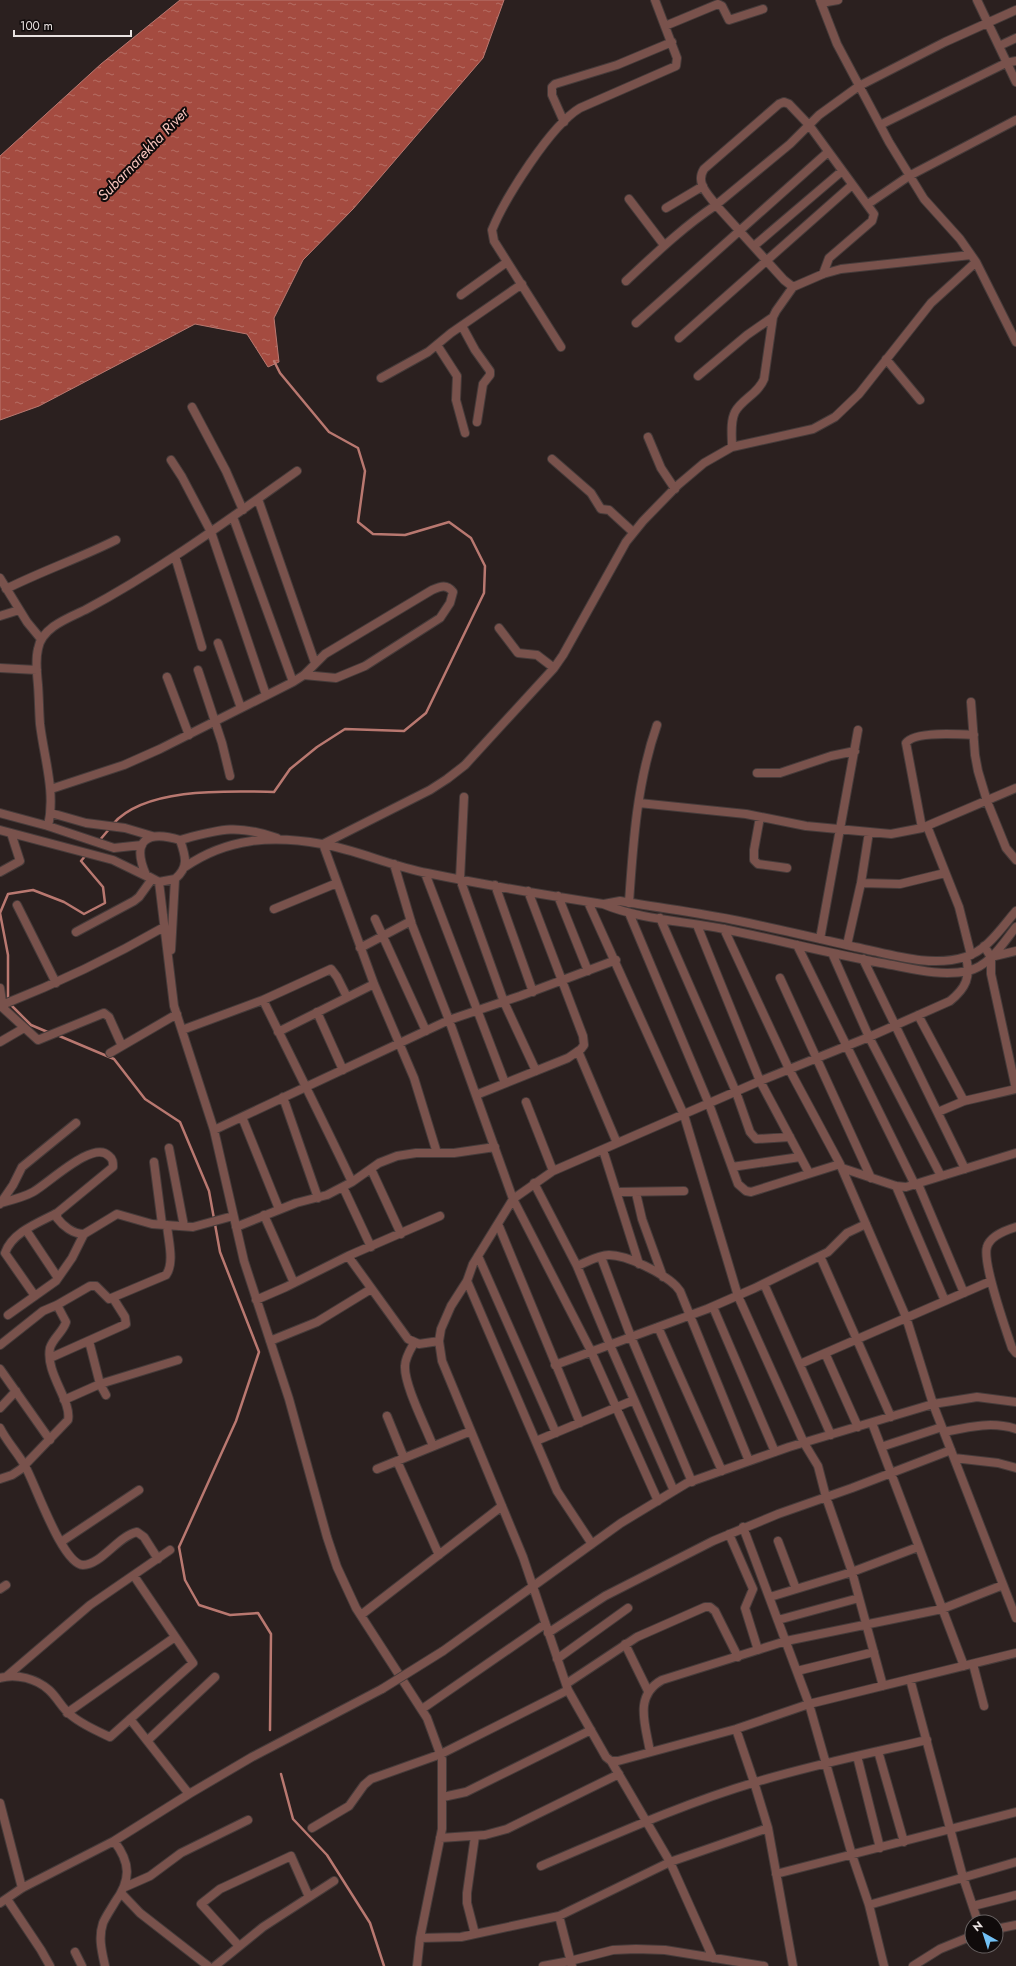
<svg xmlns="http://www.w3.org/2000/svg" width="1016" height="1966" font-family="Jost,sans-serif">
<defs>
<pattern id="water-ripples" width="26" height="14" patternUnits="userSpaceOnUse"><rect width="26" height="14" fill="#a44b40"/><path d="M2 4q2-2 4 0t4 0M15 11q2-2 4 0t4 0" fill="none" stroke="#b56d64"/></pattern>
</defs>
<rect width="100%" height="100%" fill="#2b201f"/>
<path fill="url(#water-ripples)" stroke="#b97870" d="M180 0H504L483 58 353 209 303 260 274 318 279 362 268 367 247 334 195 324 39 406 0 420V156L101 64Z"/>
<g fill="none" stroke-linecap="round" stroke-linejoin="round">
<path stroke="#b97870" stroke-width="2.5" d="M113 824C145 787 228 791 274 792L290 769 317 747 345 729 404 731 426 713 484 593 485 566 471 538 449 522 405 535 373 534 358 522 365 471 358 448 329 432 280 373 274 361
M99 841 110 828
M50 1033 31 1025 8 1002V955L0 913 8 894 33 890 64 902 84 914 105 903 103 887 81 861 86 855
M57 1035 114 1059 145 1099 180 1122 209 1191 220 1252 259 1352 236 1421 179 1547 185 1580 199 1605 230 1615 258 1613 271 1634 270 1730
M281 1774 293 1819 327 1855 370 1923 384 1966"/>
<g stroke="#463b3a" stroke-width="10">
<path id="minor" d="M820 0 837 44 889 142 924 199 960 239 976 262 1016 342
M977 0 1016 82
M821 3 838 0
M665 26 718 4 722 6 729 20 763 9
M999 46 1016 38
M564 122 552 95V87L555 84 617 65 672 42
M880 125 1006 63 1016 61
M629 199 664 245
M868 204 909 176 1016 120
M666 208 703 186
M754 246 842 171
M823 274 829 258 872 221 874 214 809 125 789 104 784 102 779 104 704 169C695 183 708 194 716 205L790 144 819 115 859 86 945 42 1016 10
M626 281C655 254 683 227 716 205L784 280 793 287 823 274 841 269 971 255
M461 295 507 262
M636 323 828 152
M462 326 475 350 490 371V375L483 384 477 422
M679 338 852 185
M437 345 457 376 456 400 465 433
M561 347 494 241 492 230C505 198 551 125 580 108L676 66 677 58 655 0
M886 359 920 400
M698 376 747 335 773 317
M381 378 428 352 451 333 522 284
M192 407 226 471 243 510
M648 437 661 468 675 489
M732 447C732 436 730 422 735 412 742 399 758 394 764 379L773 317 776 311 793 287
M552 459 591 493 601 509 609 510 633 532
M171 460 182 477 211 532 266 695
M258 499 315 663
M233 517 293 682
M175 556 202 647
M0 578 27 622 41 639
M6 589C42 571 80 558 116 540
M0 616 19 610
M499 628 518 653 537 655 554 668
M218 643 241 708
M0 668 37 670
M198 670 222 743 230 776
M167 677 189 735
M971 702 975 755 978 771 987 801 1006 848 1016 860
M757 773H780L831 756 855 751
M51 789 124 765 160 749 293 682 304 675 325 654 432 590C441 586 447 584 453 592L450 603 440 618 365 666 336 678 304 675
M464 797 460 879 504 1002 536 1071
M639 803 746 814 806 826 891 834 922 828 1016 788
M0 813 48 826 114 848 142 845
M51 813 86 823 125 828 152 836
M760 817 754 850V860L758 864 787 868
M48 826C56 792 44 758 40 724 39 711 39 698 38 685 37 673 35 661 38 649 41 628 68 618 85 610 160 570 228 520 297 471
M927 826 959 907 971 955
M922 828 906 743C914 731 959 734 974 735
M0 830 113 860 152 879 139 897 134 901 76 932
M180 840C221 829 236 824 277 838
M394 864 412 925 449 1020 513 1199 590 1349 658 1501
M185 867C227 838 272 835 322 844 357 850 391 866 427 873 485 885 545 895 603 904 641 920 685 921 724 929 777 940 829 953 881 963 910 968 939 977 968 971 990 966 1003 943 1016 927
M0 872 20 861 11 833
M425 873 505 1083
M159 882 174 1006 214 1130 244 1261 289 1399 327 1537 337 1567 356 1608 427 1718 442 1759V1829L420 1938 417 1966
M861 883 900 884 945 873
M495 885 533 992
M558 896 588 971
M588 902 684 1115 738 1296 804 1443 818 1466 826 1497 852 1572 883 1686
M629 903C633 843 637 782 657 725
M604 904 620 901C660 908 700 913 739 921 778 929 816 938 855 947 890 954 930 968 965 957 987 951 1002 927 1016 911
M17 905 56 983
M274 909 337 883
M629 913 709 1104 738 1184 746 1191 751 1192 840 1164
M660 918 736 1092 750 1132 756 1139 790 1137
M375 919 426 1031
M697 925 760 1081 809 1173
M724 929 789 1069 840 1164 906 1317 933 1404 1016 1618
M820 939 858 730
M797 945 915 1185
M847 945 861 883 869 832
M984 946 991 957V974L1016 1089
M360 948 411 921
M171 950 175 879C189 867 186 857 180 840 147 830 131 840 146 875L159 882 175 879
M832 953 869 1037 941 1176
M966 957C971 977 966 988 950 1001L869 1037 760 1081 553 1171 513 1199 473 1264 467 1281 451 1306 441 1329 439 1341 442 1361 523 1557 568 1690 606 1757 611 1761H618L736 1729 809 1704 1016 1653
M991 957 1016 951
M863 959 965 1169
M780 978 871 1178
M0 988 3 1008 38 1040 104 1013 109 1017 122 1046
M263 1000C293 1061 323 1121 352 1182
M2 1005C58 983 112 957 164 927
M317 1012 343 1070
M918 1015 964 1101
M182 1030 263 1000 331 969 337 977 347 997
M278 1032 374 984
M0 1042 24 1028
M578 1051 617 1143
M110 1053 177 1014
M476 1095 568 1058 581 1049 584 1045 583 1036 528 891
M283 1097 318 1198
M526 1102 553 1171
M938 1112 964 1101 1016 1089
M242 1117 279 1209
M214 1130 449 1020 520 996 616 960
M169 1148 184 1226
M603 1150 639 1264
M437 1153 414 1078 374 984 323 844 430 790 447 779 465 765 554 668 563 655 626 542 643 521 678 485 704 463 732 447 813 429 835 417 859 394 931 303 976 262
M154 1162 162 1224
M732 1167 800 1157
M842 1168 896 1186 906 1187 1016 1153
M371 1169 401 1234
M534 1183 577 1266 610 1345 674 1491
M918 1184 964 1293
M896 1186 945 1301
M343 1187 371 1247
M617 1192 684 1191
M636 1193 642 1219 663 1277
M0 1201 1 1203C12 1200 24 1197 33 1192 49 1183 94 1139 109 1156 113 1159 113 1162 113 1167L57 1213V1218C63 1226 73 1234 84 1234L117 1214 152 1224 193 1227 233 1216
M0 1204 13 1185 22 1167 76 1123
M264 1215 294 1283
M498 1224 580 1423
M236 1227 296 1203 327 1195 352 1182 379 1163 397 1156 416 1153H454L495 1147
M1016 1227C1006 1230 990 1236 987 1247 982 1262 1006 1330 1012 1348L1016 1353
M26 1230 58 1278
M348 1256 408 1339 419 1344 439 1341
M478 1256 556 1433
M820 1256 891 1417
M601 1257 631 1337 692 1482
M577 1266C587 1262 598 1255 609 1255 627 1255 663 1273 676 1286L680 1291 749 1461
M467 1281 557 1491 592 1544
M764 1284 831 1435
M35 1296 5 1253C12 1232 40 1222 57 1213
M256 1300 286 1287 348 1256 440 1216
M713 1307 775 1452
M8 1315 56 1281 72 1258 84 1234
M658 1327 722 1471
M89 1341 100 1384 106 1395
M270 1341 317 1322 371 1289
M414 1343C410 1350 405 1358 405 1366 404 1385 426 1427 433 1446
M0 1345 43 1311 57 1305 90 1286H96L109 1299 166 1275C175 1263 168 1239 167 1225
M825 1353 858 1427
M50 1358 126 1324 125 1317 113 1298
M800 1364 991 1281
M555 1365 707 1309 755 1288 828 1252 847 1233 866 1224
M0 1369 50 1440
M64 1400 100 1384 178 1360
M0 1408 16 1391
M387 1416 404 1458
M872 1423 964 1666
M0 1428C7 1442 18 1453 25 1466 35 1483 62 1564 83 1565 101 1565 118 1536 137 1532L144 1537 158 1559
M944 1432C968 1427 992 1421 1016 1429
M536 1441 634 1400
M881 1447 942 1427
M954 1458 998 1463 1016 1468
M397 1461 439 1555
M377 1469 471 1431
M0 1479 12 1475 21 1469 68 1420C72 1401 45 1373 50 1348 53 1338 63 1332 66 1322L57 1305
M743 1527 809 1704 852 1855 869 1905 884 1966
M729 1534 753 1589 745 1608 758 1650
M778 1541 796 1589
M61 1542 139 1490
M0 1589 6 1585
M770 1597 852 1572 918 1547
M361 1615 502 1506
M778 1620 859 1598
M548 1633 605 1596 713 1541 778 1514 852 1488 951 1450
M625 1644 648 1691
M443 1651 621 1523 687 1483 789 1447 933 1404 977 1397 1016 1402
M557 1659 628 1608
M973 1664 984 1706
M797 1671 874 1652
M7 1676 90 1605 170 1550
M0 1678C16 1673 37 1679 49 1690 58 1698 62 1709 72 1716 83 1725 97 1731 110 1737L193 1663 134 1576
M910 1679 963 1877 978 1922
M566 1684 637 1637 705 1607H710L715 1611 738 1657
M422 1709 545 1624
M67 1713 175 1637
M130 1719 189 1794
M736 1729 754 1782 768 1828 793 1966
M148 1740 215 1677
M878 1751 904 1842
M650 1752C646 1726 633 1696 662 1680L786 1641 942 1609 1003 1585
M857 1756 880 1848
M611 1761 670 1862 713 1958
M443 1797 466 1792 591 1730
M0 1803 22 1888
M312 1828 349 1806 364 1785 371 1779 441 1754 568 1690
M475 1836 467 1893V1903L475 1934
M440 1838 485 1835 507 1829 619 1774
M541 1866C612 1836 682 1804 756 1782 812 1765 870 1753 927 1740
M776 1874 1016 1812
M125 1887 150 1876 181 1853 248 1820
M121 1893 140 1913 208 1966
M7 1899 41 1950 50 1966
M0 1903 22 1888 114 1841 189 1794 252 1757 382 1689
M869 1905 1016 1862
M973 1906 1016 1895
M559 1916 572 1966
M996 1929 1016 1925
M420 1938 461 1937 559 1916 670 1862 768 1828
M239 1946 201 1904 220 1889 291 1856 309 1897
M75 1952 82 1966
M105 1966C102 1952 98 1938 103 1923 106 1916 111 1909 115 1902 131 1880 131 1863 114 1841
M215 1966 263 1927 334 1881
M543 1966 570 1961 613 1950 636 1949 665 1950 764 1966
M913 1966 940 1949 972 1936"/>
</g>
<use href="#minor" stroke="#79524c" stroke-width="8"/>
<g stroke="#463b3a" stroke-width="10" stroke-linecap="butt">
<path id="minor-bridge" d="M382 1689 443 1651"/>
</g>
<use href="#minor-bridge" stroke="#79524c" stroke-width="8"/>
</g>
<g text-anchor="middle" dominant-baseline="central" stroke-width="4" stroke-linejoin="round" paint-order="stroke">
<g font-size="15" font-style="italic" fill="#fbc7bf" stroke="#100b0b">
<text transform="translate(143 154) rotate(-46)">Subarnarekha River</text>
</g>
</g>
<g transform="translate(984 1934) rotate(321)"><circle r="19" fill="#100b0b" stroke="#676161"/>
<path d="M0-3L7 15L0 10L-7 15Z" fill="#72c1f5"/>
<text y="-6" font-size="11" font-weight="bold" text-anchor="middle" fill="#e9e2e1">N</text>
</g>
<path d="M14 30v6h117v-6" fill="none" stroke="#e9e2e1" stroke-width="2"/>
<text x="20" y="30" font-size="12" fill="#e9e2e1" stroke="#100b0b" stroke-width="3" paint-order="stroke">100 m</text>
</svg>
